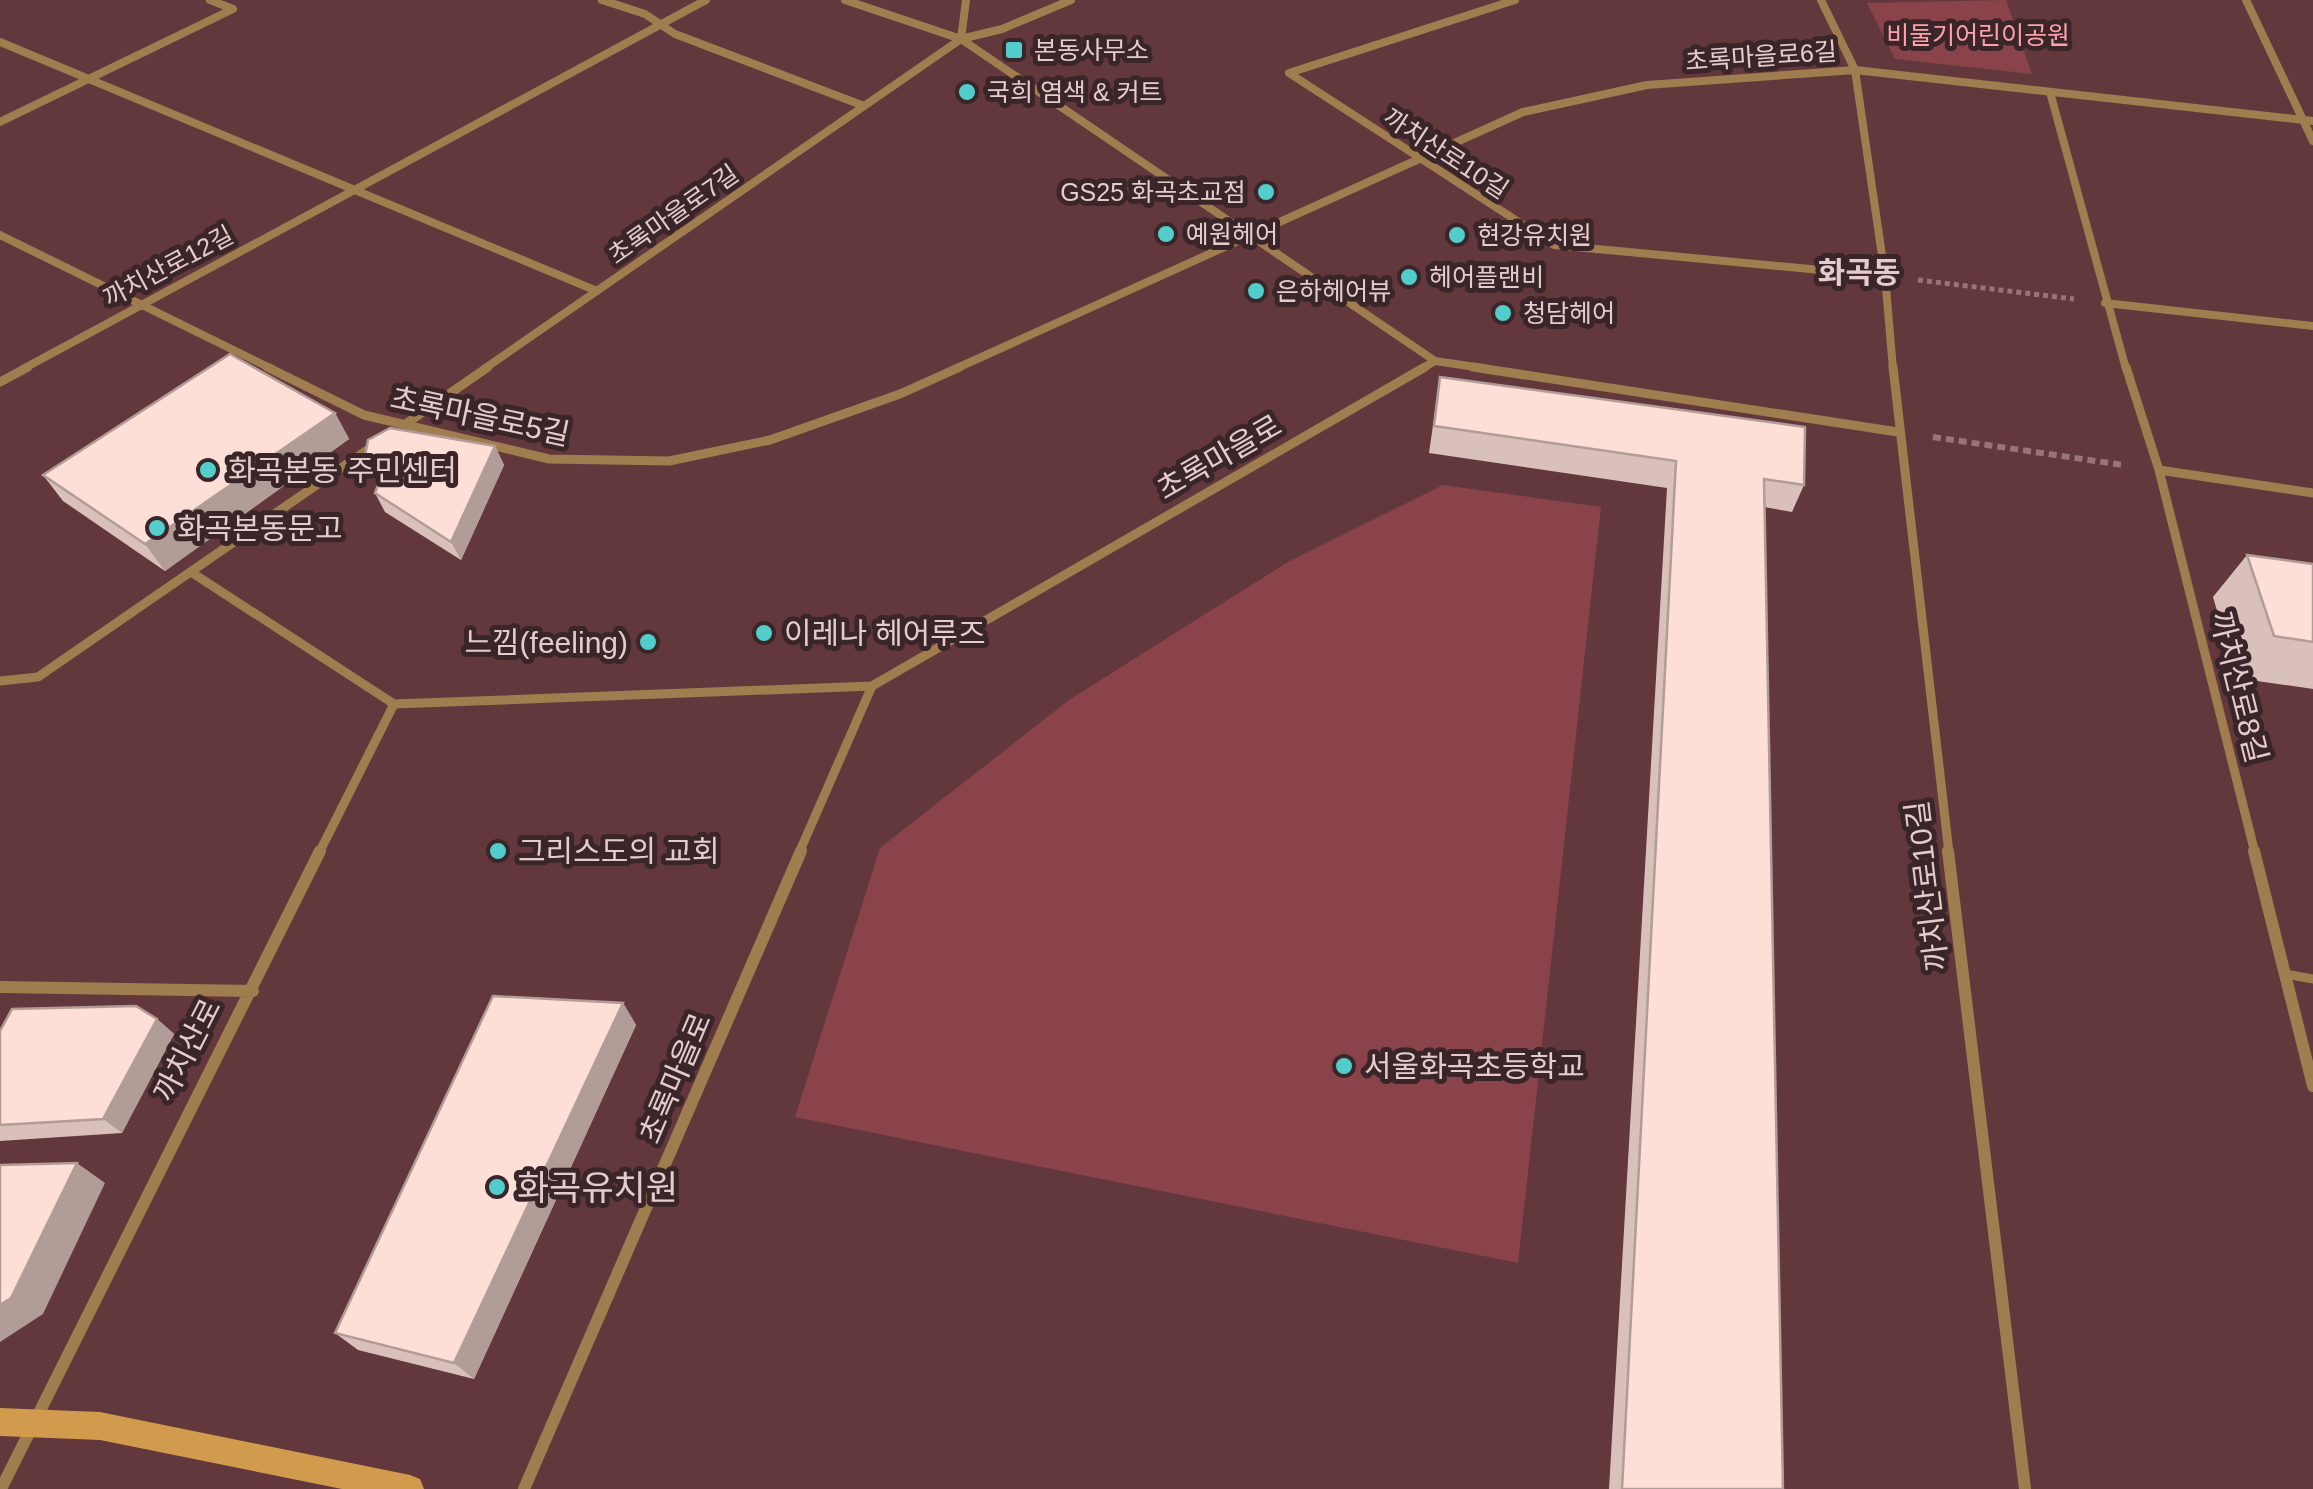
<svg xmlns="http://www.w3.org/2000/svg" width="2313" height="1489" font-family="Helvetica,'Noto Sans KR',sans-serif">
<rect width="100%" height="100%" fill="#62383d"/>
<path fill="#8a434b" d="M2006 0 2032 74 1895 59 1867 3Z
M1443 485 1601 507 1518 1263 795 1117 880 848 1069 700 1288 562Z"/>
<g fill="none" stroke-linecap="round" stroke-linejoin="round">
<path stroke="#987478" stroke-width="5" stroke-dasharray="5 4" stroke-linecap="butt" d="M1918 280 2074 299"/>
<path stroke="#987478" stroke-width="6" stroke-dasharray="8 5" stroke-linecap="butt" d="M1933 437 2123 465"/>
<path stroke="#a07d4f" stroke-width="9" d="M2285 974 2313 979"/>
<path stroke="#a07d4f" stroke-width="8" d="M602 0 645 14 675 34 864 106
M845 0 961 39
M966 0 961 39 1435 361 1421 369
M1515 0 1289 73 1554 245 1885 276
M1821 0 1855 70 1885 276 1893 369
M2246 0 2313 141
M0 42 597 291
M2050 92 2126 369
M0 122 233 9 210 0
M0 235 272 369
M2105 303 2313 326
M1435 361 1489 369
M23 369 706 0
M484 369 961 39 1002 29 1071 0
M955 369 1523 112 1647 85 1855 70 2313 121"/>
<path stroke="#a07d4f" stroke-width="9" d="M267 367 364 415 549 459 669 461 770 440 900 394 960 367
M1473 367 1898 432
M1893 367 1949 853
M2126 367 2159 470 2255 853
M0 382 28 367
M407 423 488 367
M2159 470 2313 493
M191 572 394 704 872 686
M0 681 38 677 376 444
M319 853 394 704
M799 853 872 686 1425 367"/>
<path stroke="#a07d4f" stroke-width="12" d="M1948 851 2025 1489
M2254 851 2313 1086
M0 987 253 991
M1 1489 320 851
M524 1489 801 851"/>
<path fill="#d19b4d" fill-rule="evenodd" d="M0 1408 100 1412 410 1475 420 1479 424 1489H342L100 1440 0 1436Z"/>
</g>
<path fill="#dac0ba" d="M1440 377 1804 485 1792 512 1764 507 1783 1489H1609L1667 488 1429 453Z
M335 413 349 439 165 571 63 501 43 475Z
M495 446 504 465 461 560 385 512 375 493 382 475H376L365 456Z
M2247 555 2313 564V689L2237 678 2213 597Z
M623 1003 636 1025 474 1379 358 1350 335 1333Z
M157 1019 174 1034 122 1133 0 1141V1031Z"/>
<path fill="#b29c97" d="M335 413 349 439 165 571 145 544Z
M495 446 504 465 461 560 451 542Z
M623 1003 636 1025 474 1379 454 1363Z
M157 1019 174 1034 122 1133 103 1119Z
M77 1163 105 1183 43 1314 0 1342V1305Z"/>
<path fill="#fedfd8" stroke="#b29c97" stroke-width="2.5" d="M230 354 335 413 145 544 43 475Z
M1440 377 1805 427 1804 485 1764 479 1783 1489H1622L1676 461 1434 426Z
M390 428 495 446 451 542 375 493 389 457 365 456 368 440Z
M2247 555 2313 564V642L2274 636Z
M493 996 623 1003 454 1363 335 1333Z
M136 1006 157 1019 103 1119 0 1125V1031L12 1009Z
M77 1163 11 1298 0 1305V1165Z"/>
<g fill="#53cdcb" stroke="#3a2628" stroke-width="4">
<rect x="1004" y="40" width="20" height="20" rx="5"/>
<circle cx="967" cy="92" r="10"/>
<circle cx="1266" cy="192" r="10"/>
<circle cx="1166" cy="234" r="10"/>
<circle cx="1457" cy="235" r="10"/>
<circle cx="1409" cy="277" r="10"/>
<circle cx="1256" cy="291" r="10"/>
<circle cx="1503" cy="313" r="10"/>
<circle cx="208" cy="470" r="10"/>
<circle cx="157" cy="528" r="10"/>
<circle cx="764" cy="633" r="10"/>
<circle cx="648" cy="642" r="10"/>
<circle cx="498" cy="851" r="10"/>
<circle cx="1344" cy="1066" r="10"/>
<circle cx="497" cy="1187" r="10"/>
</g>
<g text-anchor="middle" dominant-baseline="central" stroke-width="10" stroke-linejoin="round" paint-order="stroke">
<g font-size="25" fill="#fda0a9" stroke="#3a2628">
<text x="1978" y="35">비둘기어린이공원</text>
</g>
<g font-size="25" fill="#e6cbcd" stroke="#3a2628" text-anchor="start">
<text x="1034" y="50">본동사무소</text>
<text x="987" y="92">국희 염색 &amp; 커트</text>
<text x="1246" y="192" text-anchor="end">GS25 화곡초교점</text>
<text x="1186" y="234">예원헤어</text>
<text x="1477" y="235">현강유치원</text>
<text x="1429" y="277">헤어플랜비</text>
<text x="1276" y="291">은하헤어뷰</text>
<text x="1523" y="313">청담헤어</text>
</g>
<g font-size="25" fill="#e6cbcd" stroke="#3a2628">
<text transform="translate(1761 56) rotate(-4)">초록마을로6길</text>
<text transform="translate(1446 153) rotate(33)">까치산로10길</text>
<text transform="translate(673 214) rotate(-35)">초록마을로7길</text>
<text transform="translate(168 266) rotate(-28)">까치산로12길</text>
</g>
<g font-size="30" font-weight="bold" fill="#e6cbcd" stroke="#3a2628">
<text x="1859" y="272">화곡동</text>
</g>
<g font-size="30" fill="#e6cbcd" stroke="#3a2628">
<text transform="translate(480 416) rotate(12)">초록마을로5길</text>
<text transform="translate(1219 457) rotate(-30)">초록마을로</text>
<text transform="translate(2239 687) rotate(76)">까치산로8길</text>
<text transform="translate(1927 886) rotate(-97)">까치산로10길</text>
<text transform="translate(187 1050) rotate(-63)">까치산로</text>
<text transform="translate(675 1078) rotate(-67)">초록마을로</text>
</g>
<g font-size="30" fill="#e6cbcd" stroke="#3a2628" text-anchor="start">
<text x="228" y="470">화곡본동 주민센터</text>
<text x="177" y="528">화곡본동문고</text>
<text x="784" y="633">이레나 헤어루즈</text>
<text x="628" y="642" text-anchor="end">느낌(feeling)</text>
<text x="518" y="851">그리스도의 교회</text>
<text x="1364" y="1066">서울화곡초등학교</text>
</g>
<g font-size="35" fill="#e6cbcd" stroke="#3a2628" text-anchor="start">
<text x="517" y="1187">화곡유치원</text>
</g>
</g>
</svg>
